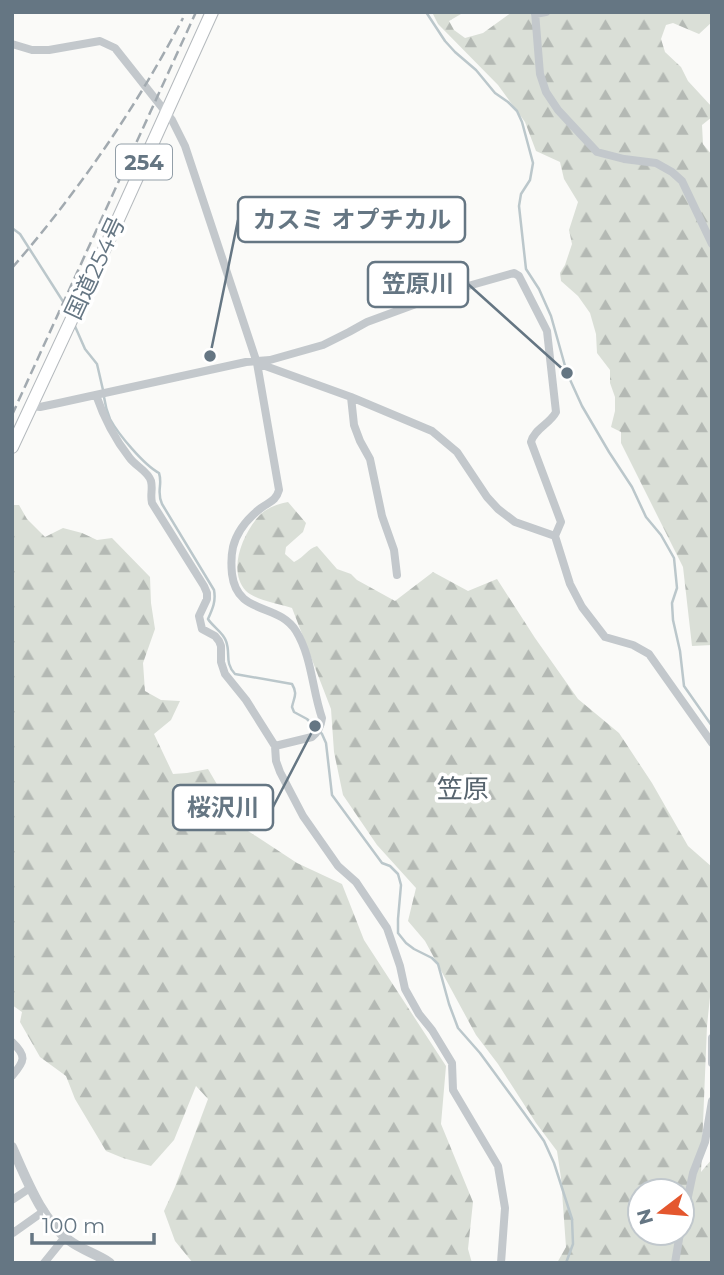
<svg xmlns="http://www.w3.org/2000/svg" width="724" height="1275" font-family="Montserrat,'Noto Sans JP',sans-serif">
<defs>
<pattern id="forest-firs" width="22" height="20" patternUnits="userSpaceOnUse" patternTransform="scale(1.75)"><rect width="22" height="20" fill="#dadfd7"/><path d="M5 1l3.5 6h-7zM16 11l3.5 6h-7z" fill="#b4b9b4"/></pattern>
</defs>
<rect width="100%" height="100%" fill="#fafaf8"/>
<path fill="url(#forest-firs)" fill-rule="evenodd" d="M432 12H461V14L449 21 454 30 465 38 483 33 512 12H712V22L699 34 673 23 666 25 661 39 665 52 681 67 688 81 712 107V117L702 125 703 144 712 155V645L692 646 683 567 621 443V432L611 427 615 411V397L610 383V370L597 353 596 334 590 313 578 296 561 281 560 273 565 265 572 244 569 230 578 202 564 179 560 162 536 151 525 122 498 85 438 24Z
M288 502 306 523 303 532 286 547 285 554 294 562C306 556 306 550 317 546L337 569 351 574 357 580 395 601 433 572 468 591 497 579 535 638 578 699 619 733 652 783 688 846 712 867V977L707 1026 701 1172 712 1159V1263H557L566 1247 561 1178 557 1151 536 1123 498 1064 476 1035 425 941 408 921 416 888 377 845 343 795 334 752 331 709 292 608C279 604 255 600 246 591 227 571 243 533 259 516 266 508 277 504 288 502ZM640 1191H682V1233H640Z
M12 505H19L27 519 45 537 63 528 82 533 97 540 112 538 150 577 151 603 155 629 143 663 145 691 161 700 180 701 171 720 154 734 173 774 187 773 208 769 242 827 297 863 342 884 364 940 446 1066 441 1124 473 1202 468 1249 472 1263H193L175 1241 164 1211 175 1187 208 1099 196 1086 174 1140 151 1166 123 1158 106 1151 75 1099 66 1076 40 1057 20 1022 22 1012 12 1005V919L14 917 12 915Z"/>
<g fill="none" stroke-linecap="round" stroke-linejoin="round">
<path stroke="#bbc7cb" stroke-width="2.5" d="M426 12 445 41 455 52 476 70 495 93 508 102 517 111 522 122 533 163 530 180 521 194 519 206 526 269 539 289 551 316 567 373 582 406 609 452 632 487 646 517 661 535 674 558 677 588 672 603 673 620 680 651 684 686 712 726
M12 228 20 234 71 314
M74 324 85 349 97 364 103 390
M104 397C105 404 107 412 110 419 118 434 144 465 159 473 163 485 156 491 162 504L214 590C216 601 213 608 208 619 213 627 223 632 226 641 231 654 224 662 235 674L292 684C298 694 294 697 292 707L294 712 307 719 322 734 326 743 332 795 382 863 390 866 398 874 401 885 398 919V933L406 943 414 949 432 958 438 964 449 1004 458 1028 480 1053 524 1113 544 1141 554 1163 572 1219 573 1244 566 1263"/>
<g stroke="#b4b9bd" stroke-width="14">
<path id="trunk" d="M12 447 111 235 212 12"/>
</g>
<path stroke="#c3c8cc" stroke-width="8" d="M535 12 540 74 546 92 558 110 597 152 624 159 656 163 672 172 682 181 712 244
M535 14 546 12
M12 44 32 50H49L100 41 115 48 172 120 185 146 257 363 279 490C276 501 269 502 261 508 248 518 237 531 233 547 231 556 231 564 232 574 237 616 278 602 296 631 312 657 312 689 322 718 321 726 318 732 312 737L275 746
M257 363 351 397 432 431 457 452 487 497 498 509 515 522 555 536
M96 395C104 418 114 438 129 457 135 466 148 471 151 481 153 489 150 495 152 503L204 586 207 593V599L199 616 202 629 215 636 219 641 221 646V662L225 674 246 700 275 746 276 761 280 772 303 816 338 866 356 882 387 928 400 966 405 989 419 1014 432 1030 452 1063 453 1090 498 1166 505 1208 501 1263
M351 397 354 425 360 441 370 459 382 516 394 550 397 575
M31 406 40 407 59 403 246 362 270 360 323 345 349 332 367 322 454 290 514 273 519 276 547 331 556 412C550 424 534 429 531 442L561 522 555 536 570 584 582 607 605 637 633 645 649 654 712 743
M712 1038V1063
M12 1042C27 1056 25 1061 12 1076
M12 1200 30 1188
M682 1225 693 1173 705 1142 712 1101
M12 1231 13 1233 44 1211
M44 1263 65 1237
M675 1263 680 1233"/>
<path stroke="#c3c8cc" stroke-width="10" d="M12 1147C26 1178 42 1221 70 1241 82 1250 97 1254 110 1263"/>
<use href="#trunk" stroke="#fff" stroke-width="12"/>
<path stroke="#a2aab0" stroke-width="2.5" stroke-dasharray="10 5" stroke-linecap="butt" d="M12 268C78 192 136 108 183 18
M12 415 196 12"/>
</g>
<g text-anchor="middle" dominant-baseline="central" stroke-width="7" stroke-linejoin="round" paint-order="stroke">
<rect fill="#fff" stroke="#939fa8" stroke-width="2" x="116" y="144.5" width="56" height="35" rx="5"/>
<g font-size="21" font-weight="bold" fill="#657683">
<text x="144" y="162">254</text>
</g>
<g font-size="23" fill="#657683" stroke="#fff">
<text transform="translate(95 268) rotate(-65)">国道254号</text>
</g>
<g font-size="26" fill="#57646e" stroke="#fff">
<text x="463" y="789">笠原</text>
</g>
</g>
<path fill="none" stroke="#657683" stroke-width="2.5" d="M210 356L238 220M567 373L468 284M315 726L273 807"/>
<g fill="#657683" stroke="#fff" stroke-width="2.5">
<circle cx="210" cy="356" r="7"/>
<circle cx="567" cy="373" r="7"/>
<circle cx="315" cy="726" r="7"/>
</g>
<g fill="#fff" stroke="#657683" stroke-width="2.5">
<rect x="238" y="197" width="227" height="45" rx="7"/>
<rect x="368" y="262" width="100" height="45" rx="7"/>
<rect x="173" y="785" width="100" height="45" rx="7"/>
</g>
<g font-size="24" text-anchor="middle" font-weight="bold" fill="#657683">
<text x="352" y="228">カスミ オプチカル</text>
<text x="418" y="292">笠原川</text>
<text x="223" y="816">桜沢川</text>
</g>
<rect width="724" height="1275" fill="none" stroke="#657683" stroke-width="28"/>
<g transform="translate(661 1212) rotate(254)"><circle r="33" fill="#ffffff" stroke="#c1c8cd" stroke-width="2"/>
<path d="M0-5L12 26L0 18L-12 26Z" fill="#e4572e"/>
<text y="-10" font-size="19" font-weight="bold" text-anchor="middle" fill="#657683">N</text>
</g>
<path d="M32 1233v10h122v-10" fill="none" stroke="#657683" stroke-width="3.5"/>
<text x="42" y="1233" font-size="21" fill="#657683" stroke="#ffffff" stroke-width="5" paint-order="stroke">100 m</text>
</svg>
